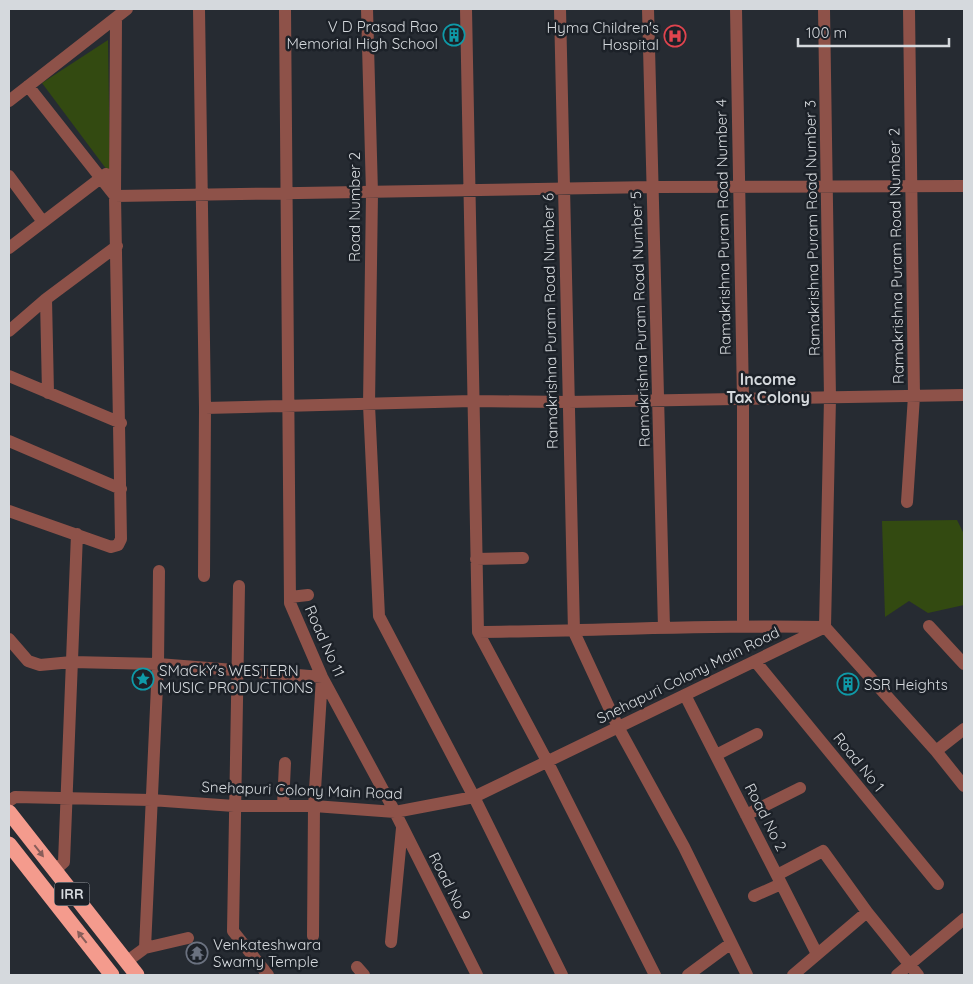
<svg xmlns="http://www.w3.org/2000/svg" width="973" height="984" font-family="Quicksand,sans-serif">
<rect width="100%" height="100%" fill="#262b32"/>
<path fill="#334a11" d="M108 40 110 174 42 83Z
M957 520 964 534V605L928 613 909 601 885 617 882 521Z"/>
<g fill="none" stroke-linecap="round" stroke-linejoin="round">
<path stroke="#8e5249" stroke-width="12" d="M199 9 205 408 204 576
M285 9 290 603 322 677 395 812 477 975
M367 9 372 193 369 405 379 616 474 797 562 975
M466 9 478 632 547 761 655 975
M560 9 574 632 618 727 684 847 747 975
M648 9 664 628
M736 9 743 400V625
M824 9 830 398 825 627
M28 86 115 196 653 187 964 186
M9 101 127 9
M9 176 43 222
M9 248 106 174
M46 299 48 393
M9 331 46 299 117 246
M9 376 121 423
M205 408 472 401 568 402 964 395
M9 441 121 489
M907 502 914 396 909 9
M9 511 111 547 118 545 121 539 115 196 116 18
M476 559 523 558
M239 586 233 931 268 975
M290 597 308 595
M929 626 964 664
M478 632C594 631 709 624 825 627L936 751 964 786
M9 639 28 661 40 665 72 662 158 664 322 677 314 806 313 936
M755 661 938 884
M685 695 817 954
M936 751 964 729
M716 755 757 734
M9 801 15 797 151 800 234 806H314L395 812 474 797 825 627
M283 806 285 763
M746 815 800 788
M54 871 64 862 77 534
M777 875 823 851 867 912 918 975
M754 896 781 884
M391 942 402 828
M145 948 188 938
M126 962 145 948 158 664 159 571
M357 967 364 975
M688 975 730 944
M793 975 867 912
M897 975 964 919"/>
<path stroke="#f49b8d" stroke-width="15" d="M9 812 137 975
M9 844 112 975"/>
</g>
<defs><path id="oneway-solid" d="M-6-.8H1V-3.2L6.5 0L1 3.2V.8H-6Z" transform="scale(1.25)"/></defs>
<g fill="#885e5a">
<use href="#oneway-solid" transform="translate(39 851) rotate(52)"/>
<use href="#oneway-solid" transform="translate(82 937) rotate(-128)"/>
</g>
<defs>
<g id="building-ring" transform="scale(1.125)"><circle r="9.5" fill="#1c2128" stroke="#0f9aa8" stroke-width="1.5"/><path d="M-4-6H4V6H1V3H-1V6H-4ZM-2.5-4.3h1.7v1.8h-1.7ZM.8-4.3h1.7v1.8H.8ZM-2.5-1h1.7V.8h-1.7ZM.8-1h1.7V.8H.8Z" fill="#0f9aa8"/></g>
<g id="hospital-ring" transform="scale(1.125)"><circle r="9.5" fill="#1c2128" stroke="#e0444e" stroke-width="1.5"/><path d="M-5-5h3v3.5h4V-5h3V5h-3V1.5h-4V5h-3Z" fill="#e0444e"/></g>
<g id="sight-ring" transform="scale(1.125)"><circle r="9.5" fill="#1c2128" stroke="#0f9aa8" stroke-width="1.5"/><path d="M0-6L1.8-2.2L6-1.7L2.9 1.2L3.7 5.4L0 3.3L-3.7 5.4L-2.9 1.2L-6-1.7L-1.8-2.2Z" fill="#0f9aa8"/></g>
<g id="temple-ring" transform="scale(1.125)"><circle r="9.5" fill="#1c2128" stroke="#6b7280" stroke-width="1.5"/><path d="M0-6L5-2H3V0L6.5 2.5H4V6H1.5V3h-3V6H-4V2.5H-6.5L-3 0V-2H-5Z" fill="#6b7280"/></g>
</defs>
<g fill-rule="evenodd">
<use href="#building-ring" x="454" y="35"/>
<use href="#hospital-ring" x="675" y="36"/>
<use href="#sight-ring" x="143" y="679"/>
<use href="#building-ring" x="848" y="684"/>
<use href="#temple-ring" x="197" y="953"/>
</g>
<g text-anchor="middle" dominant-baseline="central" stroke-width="5" stroke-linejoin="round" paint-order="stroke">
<rect fill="#1c2128" stroke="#9ea2a7" stroke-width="1" x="54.5" y="882.5" width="35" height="23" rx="4"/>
<g font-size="14" font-weight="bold" fill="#d5d9dd">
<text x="72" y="894">IRR</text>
</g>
<g font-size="15" fill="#d5d9dd" stroke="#1c2128" text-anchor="start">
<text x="438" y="26" text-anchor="end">V D Prasad Rao<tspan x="438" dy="17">Memorial High School</tspan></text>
<text x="659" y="27" text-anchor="end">Hyma Children's<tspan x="659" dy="17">Hospital</tspan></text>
<text x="159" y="670">SMaCkY's WESTERN<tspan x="159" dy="17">MUSIC PRODUCTIONS</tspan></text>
<text x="864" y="684">SSR Heights</text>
<text x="213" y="944">Venkateshwara<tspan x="213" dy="17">Swamy Temple</tspan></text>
</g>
<g font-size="15" fill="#d5d9dd" stroke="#1c2128">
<text transform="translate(354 207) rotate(-90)">Road Number 2</text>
<text transform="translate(723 227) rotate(-91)">Ramakrishna Puram Road Number 4</text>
<text transform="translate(812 228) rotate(-91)">Ramakrishna Puram Road Number 3</text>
<text transform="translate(896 256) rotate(-91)">Ramakrishna Puram Road Number 2</text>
<text transform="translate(640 319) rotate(-92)">Ramakrishna Puram Road Number 5</text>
<text transform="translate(550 321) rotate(-91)">Ramakrishna Puram Road Number 6</text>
<text transform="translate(325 641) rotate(66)">Road No 11</text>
<text transform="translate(688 675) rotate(-26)">Snehapuri Colony Main Road</text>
<text transform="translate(859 762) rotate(51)">Road No 1</text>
<text transform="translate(302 790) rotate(2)">Snehapuri Colony Main Road</text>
<text transform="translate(766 817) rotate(63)">Road No 2</text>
<text transform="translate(450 886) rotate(63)">Road No 9</text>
</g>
<g font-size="16" font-weight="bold" fill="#d5d9dd" stroke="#1c2128">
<text x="768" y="379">Income<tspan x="768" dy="18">Tax Colony</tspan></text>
</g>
</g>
<rect width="973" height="984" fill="none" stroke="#d5d9dd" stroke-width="20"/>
<path d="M798 38v8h151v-8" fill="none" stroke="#d5d9dd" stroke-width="2.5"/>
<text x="806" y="38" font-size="15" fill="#d5d9dd" stroke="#1c2128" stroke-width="4" paint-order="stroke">100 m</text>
</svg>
